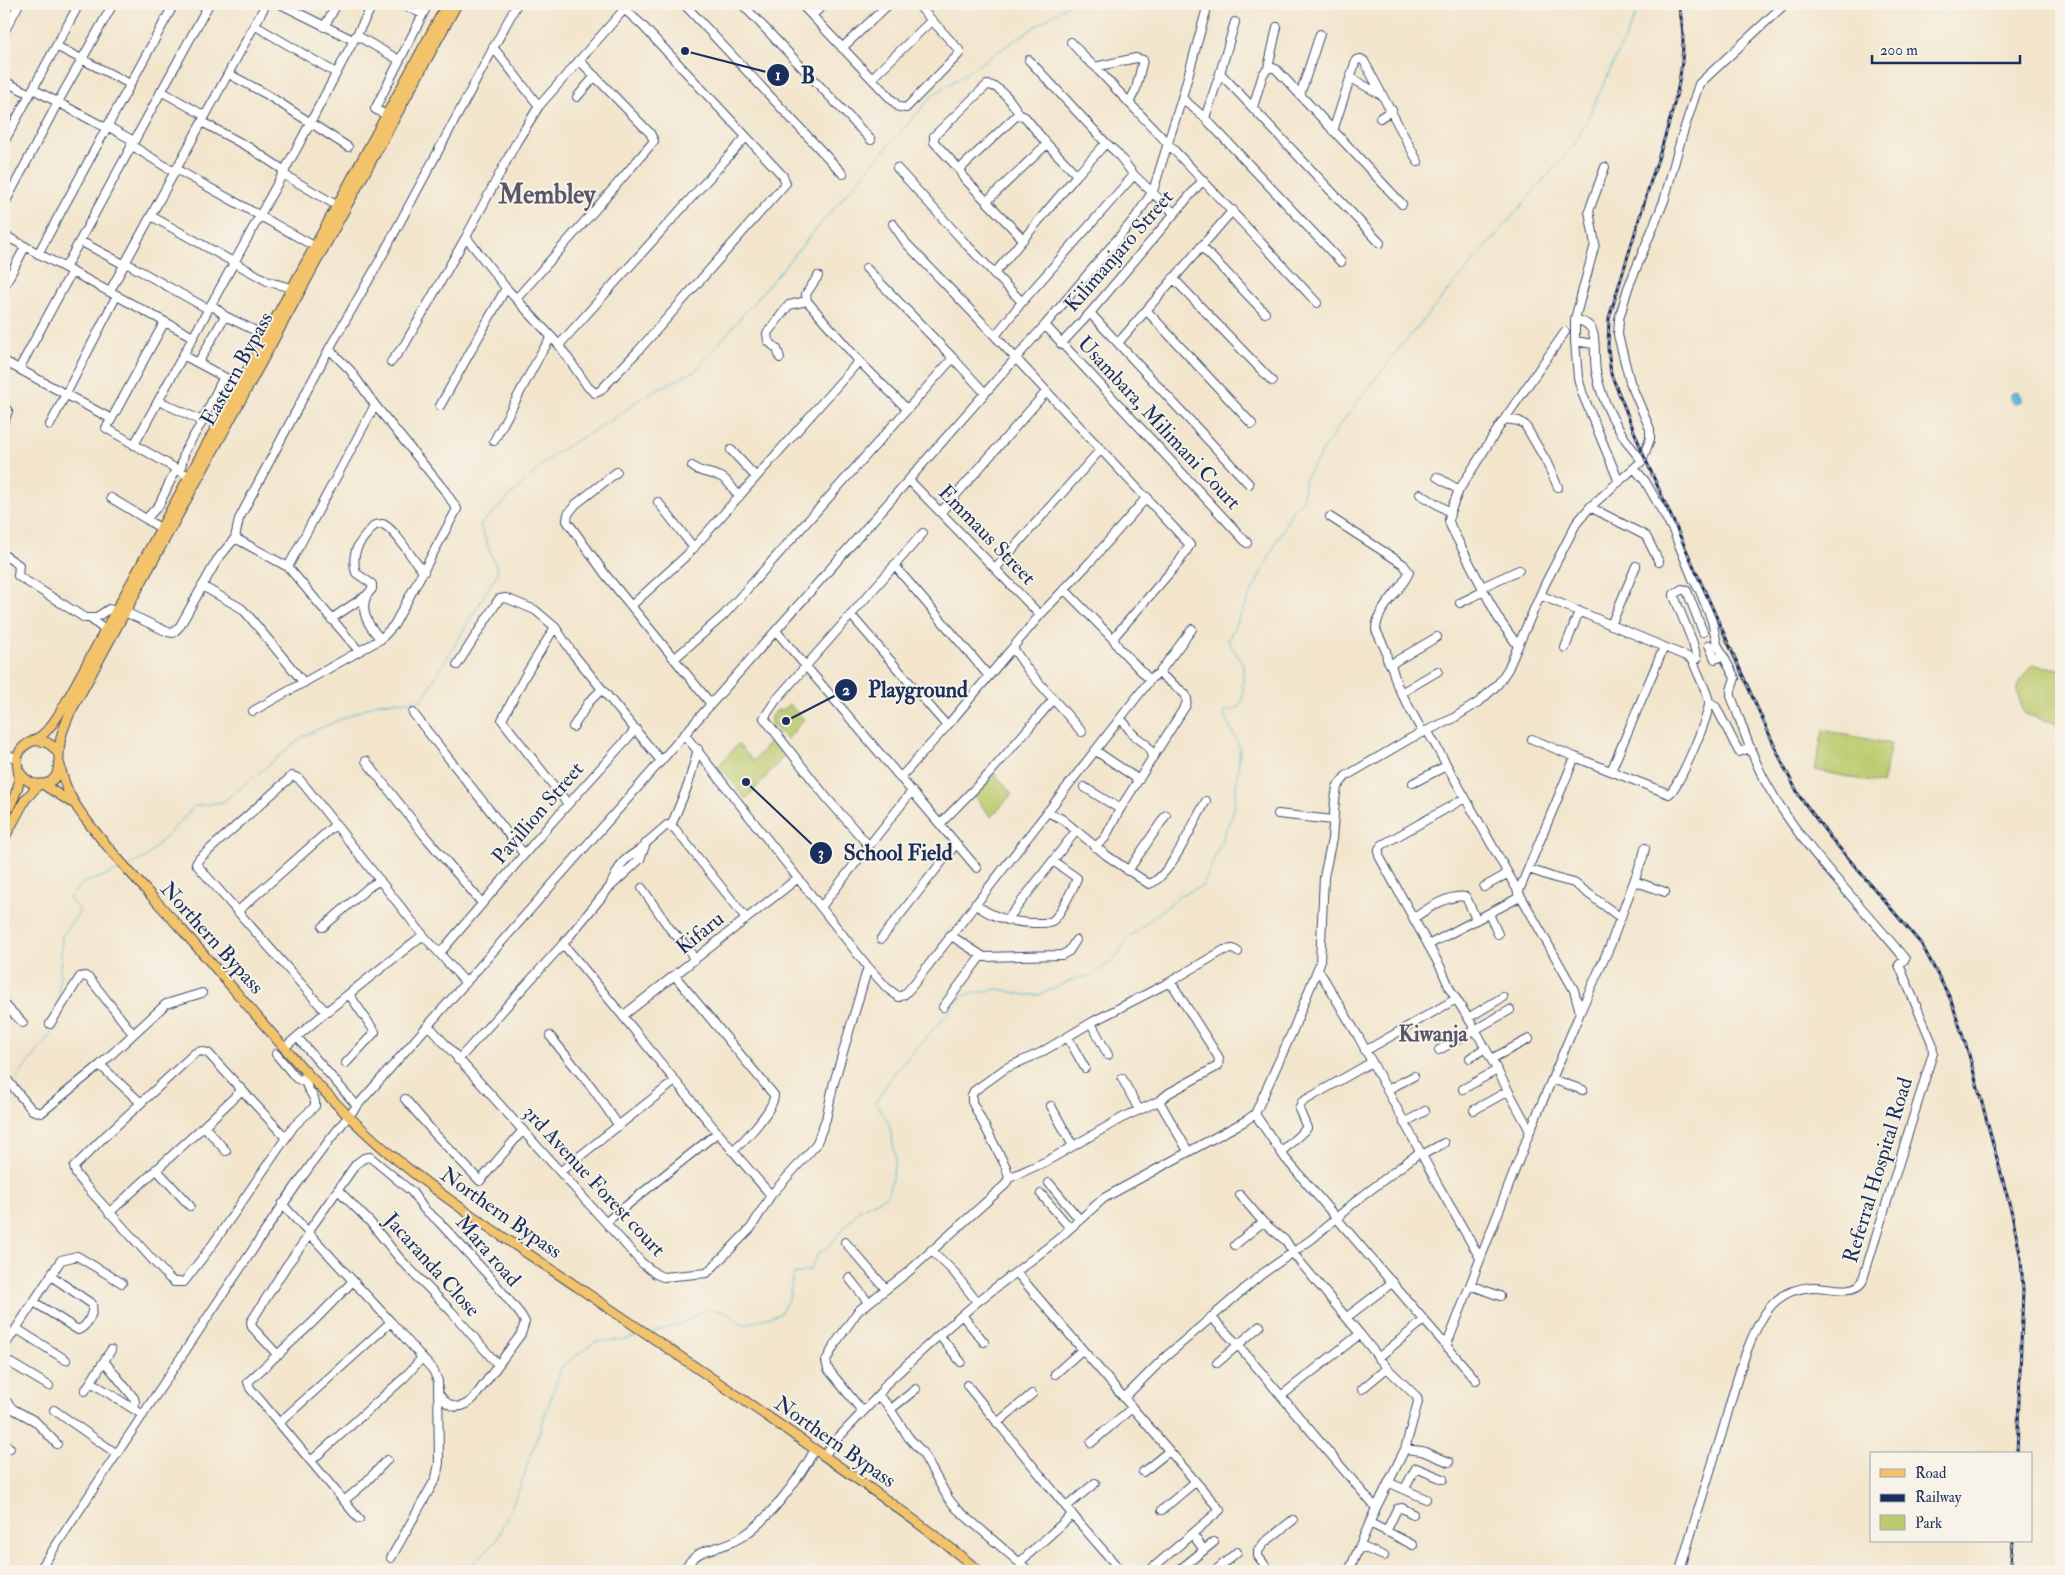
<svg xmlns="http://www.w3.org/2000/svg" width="2065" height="1575" font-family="'IM FELL Double Pica',serif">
<rect width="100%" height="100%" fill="#f7f3e8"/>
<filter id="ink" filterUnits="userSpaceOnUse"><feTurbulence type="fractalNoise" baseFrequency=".02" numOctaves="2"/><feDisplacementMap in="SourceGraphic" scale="10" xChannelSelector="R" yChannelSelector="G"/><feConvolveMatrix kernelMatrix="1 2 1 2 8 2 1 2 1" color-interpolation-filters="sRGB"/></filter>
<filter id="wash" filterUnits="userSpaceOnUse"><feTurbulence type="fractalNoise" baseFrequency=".0096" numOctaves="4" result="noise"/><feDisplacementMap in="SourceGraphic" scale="20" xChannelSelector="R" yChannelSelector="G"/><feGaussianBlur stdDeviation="1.12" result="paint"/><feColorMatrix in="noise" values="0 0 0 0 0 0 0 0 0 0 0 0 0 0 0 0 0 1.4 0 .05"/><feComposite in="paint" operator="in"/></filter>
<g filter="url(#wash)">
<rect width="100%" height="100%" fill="#f2e5cc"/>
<path fill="#bbcb6e" stroke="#6b7d66" d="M2032 665 2061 669V725L2025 714C2014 688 2015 687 2032 665Z
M789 704 804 719 787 740 771 723V716L779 709 781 711Z
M1823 730 1891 744 1882 784 1815 770Z
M773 739 786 754 746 799 719 765 738 744 753 761Z
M995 774 1012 794 991 817 974 797Z"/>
<path fill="#52bad0" stroke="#367497" d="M2010 398a6 6 0 1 1 12 0a6 6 0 1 1-12 0Z"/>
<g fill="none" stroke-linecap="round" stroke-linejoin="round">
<path stroke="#52bad0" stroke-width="1" d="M129 866 146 857 195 806 223 802 305 735 378 703 422 700 498 572 480 525 554 454 607 423 644 396 695 371 842 199 933 95 1069 4
M58 1005 62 936 80 911 69 899 81 884 123 869
M14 1082 57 1026 58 1019
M4 1119 11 1091
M652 1332 681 1324 706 1309 725 1312 743 1325 780 1314 790 1296 793 1275 810 1270 817 1255 829 1246 859 1210 888 1195 896 1159 889 1123 875 1103 894 1073 964 995 999 989 1025 995H1038L1077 978 1088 976 1114 961 1128 938 1181 895 1203 886 1234 810 1240 748 1223 712 1238 708 1243 699V664L1228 640 1293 509 1303 501 1304 480 1339 426 1401 346 1577 141 1641 4
M464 1571 496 1541 520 1487 562 1366 595 1342 627 1339 641 1335"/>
</g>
</g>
<g filter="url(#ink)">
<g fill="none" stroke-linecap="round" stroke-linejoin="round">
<g stroke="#3b4a6e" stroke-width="10">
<path id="minor" d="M280 4 353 40
M401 4 423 14 428 4
M684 4 843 174
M742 4 871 140
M801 4 890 98 899 107 906 108 959 54V50L917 4
M812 15 825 4
M1235 22 1220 73 1380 243
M254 25 336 73
M324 27 337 4
M4 32 19 4
M356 35 399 60
M1071 42 1086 59 1098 69
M56 46 130 84
M842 48 888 5
M1268 68 1277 27
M229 74 266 94 348 147
M872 78 932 20
M1351 78 1383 96
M4 81 30 94
M33 89 106 128
M161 91 205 116
M1300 95 1320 34
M577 97 595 76
M1182 98 1205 118 1341 262
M1129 103 1136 89 1143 60 1136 58 1099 66V71C1172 148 1245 224 1317 303
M539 106 629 4
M1253 107 1263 74 1270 67 1276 69 1402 204
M386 115 375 109 423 14
M1205 118 1220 73
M1380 118 1392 110
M202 122 250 148 285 171
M107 126 134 141
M1333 131 1356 60 1361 59 1364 61 1418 162
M4 142 79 4
M1106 143 1117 153 1134 175 1174 213
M131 145 174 172
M1605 167 1589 211 1595 244 1575 319V341L1578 378 1583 395 1619 482
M176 169 314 246
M960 170 934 142V136L987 85C1001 85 1013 104 1020 115
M283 174 336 205
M987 201 1047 144
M4 205 58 102 113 4
M151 216 269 282 292 288
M893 224 906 243 995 336
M4 235 193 337
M1023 239 963 177 960 171 962 167 1016 116 1020 115 1025 117 1047 144 1077 175
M80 241 125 265
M1201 246 1265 313
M38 254 174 4
M126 263 208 309
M65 268 209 4
M866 268 953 358
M994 274 1077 175 1106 143 1029 60
M818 276 806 294 807 301 859 361
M1173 278 1272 381
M4 287 25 247
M506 288 559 345 746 137
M110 291 266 4
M517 298 594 211 654 141 650 133 579 60
M1022 302 1134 175
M211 304 225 316 266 336
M1147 311 1252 424
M1090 313 1249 484
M1575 319C1583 322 1591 324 1593 333 1596 341 1594 360 1596 371 1602 405 1620 435 1642 461
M1045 325 1247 543
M1575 341 1593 344
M1118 343 1233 210
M1061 344 1090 313 1203 180
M559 345 588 387 595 393 600 391 638 351 786 183 783 176 641 24 624 9
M329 349 350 370 375 405 445 491 457 509 394 625 381 639
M183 355 239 385
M780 358 777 349 768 341 767 333 789 305 807 301
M4 361 106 416 111 420 106 428 190 477
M391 362 405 344 466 237
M198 363 225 316
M19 369 71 273
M159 401 202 421
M4 406 8 411 4 422
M440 406 506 288 466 237 516 143 539 106 493 47
M1505 419 1519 421 1525 425 1546 461 1558 487
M111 420 164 323
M50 425 117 295
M494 441 541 353 551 338
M134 445 298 146 373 4
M731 450 756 477
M692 466C700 474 713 472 723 478 730 483 734 490 739 497
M1634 468 1645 481 1673 530 1693 579 1700 591 1712 621 1717 644 1735 678 1731 690V696C1743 727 1752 759 1769 788 1805 851 1859 902 1905 959L1899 965 1932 1043 1933 1053 1862 1282C1852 1296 1827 1286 1812 1287 1800 1288 1786 1292 1777 1300 1748 1324 1732 1400 1721 1436 1707 1481 1693 1526 1680 1571
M180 471 185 450 201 424 223 378
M617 472 576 504 568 514 567 521 605 574 711 704
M1437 477 1459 490
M909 480 1040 615
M1420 494 1450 512
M111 498 146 519 159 505 176 469
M658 502 694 548
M1590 507 1646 536 1659 562
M941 512 1046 392
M1330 517 1403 564 1409 572C1402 591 1376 608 1376 630L1386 651 1387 659 1392 668 1397 685 1423 733
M146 519 160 528
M235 538 288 567 359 651
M4 555 19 565 18 576 85 618H95L109 609 116 612
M894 565 988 675
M288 567 375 405
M996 568 1101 449
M202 586 241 608 247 614 304 683
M1482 587 1519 570
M1064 589 1114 640
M1460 603 1484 591
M632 605 687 555 859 361 907 409
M125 612 168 632 173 633 180 626 217 560 235 538 239 519 329 349 375 269 517 4
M851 615 947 726
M91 619 106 631
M331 619 367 595 372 589V584L356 573C350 551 360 541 375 525L383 524C398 532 411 559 424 572
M1611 625 1636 566
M555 627 525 676 502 720 568 804
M776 631 977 868
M1709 645 1715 659 1723 656
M1518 646 1498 618 1451 527 1449 521 1450 512 1459 490 1501 424 1565 332
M1013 648 1028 670 1082 732
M1565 648 1579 611
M674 659 724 615 953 358 985 393
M1693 661 1697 659 1693 643 1674 596V594L1682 589 1687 591 1703 632
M1391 664 1437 637
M457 665 499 599 506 598 535 610 555 627 574 655 661 761
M1159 673 1192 629
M1401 693 1438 671
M1709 703 1716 707 1739 752 1751 748
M253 711 381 639C369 627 359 611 367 595
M413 713 524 854
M1121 719C1125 723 1128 728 1131 732 1141 744 1149 740 1152 758
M573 727 589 702 602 689
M1428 732 1574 990 1580 1012 1577 1020 1530 1131 1446 1347
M685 735 868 967 887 988 899 997 905 994 913 985 1150 680 1119 648 1115 642 1114 637 1179 562 1190 545 995 336 1022 302 964 242 897 168
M1532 739 1575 757
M1096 751 1139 780
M4 753 17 759
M366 761 424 835 482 903
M1611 771 1664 647
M900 778 947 726 1040 615 1091 561 1147 497
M1413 783 1446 766
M1084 787 1120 809
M1465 798 1382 845 1379 849V856L1441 968 1450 989 1475 1029 1530 1131
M1047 812 1062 819 1106 855 1149 884C1170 878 1194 821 1206 801
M1278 814 1333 820
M940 824 989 774 1053 700
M671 826 688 785 698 749
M869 846 826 797 764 718 776 700 923 533
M1095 847 1105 838 1120 809 1186 705 1187 699 1185 694 1159 673 1150 679
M1529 869 1555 878 1574 883 1621 918
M1128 871 1166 815
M1634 881 1665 892
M611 884C623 859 622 861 644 847
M1484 887 1507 874
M642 888 670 929 689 949 694 960
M1518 893 1575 757 1669 794C1679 787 1711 713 1709 701 1706 689 1697 673 1693 661L1688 657 1540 595
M975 904C993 918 1011 922 1033 923 1039 923 1046 924 1052 921 1059 917 1074 887 1077 878L1053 861
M821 907 912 791
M238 911 336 824
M1489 914 1498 934
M1414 918C1427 909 1448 894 1466 897L1476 919
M1007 920 1076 831
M323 927 369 887 380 880
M950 935 984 957 1062 955 1069 951 1076 940
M881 939 956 844
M563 944C634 1027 699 1114 771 1195
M1428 945 1520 897
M440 953 552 822 636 729
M1318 969 1358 1036 1438 1185 1480 1258
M675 976 774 1095C775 1108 743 1143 732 1151
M1168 983 1224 950 1233 949 1238 952
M4 1004 23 1023
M943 1007 981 956
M326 1012 423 935
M1580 1012 1610 946 1643 857 1645 848
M624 1015 798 878
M1468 1018 1503 997
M1091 1023 1108 1055
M50 1024 80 977 85 976 90 979 133 1034
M429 1026 642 1263 656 1274 663 1277 707 1273 751 1228 771 1195 816 1145 826 1119 833 1086 868 967
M550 1036 593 1089 619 1126
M297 1037 357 1106
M1068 1038 1085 1068
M285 1047 326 1012 196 864 199 859 292 776 298 778 305 786 423 935 466 983
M1439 1050 1510 1010
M1365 1051 1456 999
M276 1054 296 1078 305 1082
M1470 1058 1485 1048
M1491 1059 1529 1039
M458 1060 563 944 609 888 640 859 646 843 667 825 675 829 746 918
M346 1063 375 1032 349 994
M100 1065 166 1004 202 993
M4 1076 32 1110 41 1113 100 1065 141 1103
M1122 1078 1139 1110
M1552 1079 1583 1090
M1463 1089 1497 1070
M242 1090 286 1138
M1387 1090 1414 1076
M405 1099 434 1133 480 1181 523 1130
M1159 1101 1188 1151
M1051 1106 1073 1146
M1474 1110 1508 1091
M1255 1114 1285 1158 1424 1320
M1404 1123 1425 1111
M226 1151 204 1126 242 1090 208 1053 201 1051 195 1053 103 1138 74 1167 76 1174 85 1185 169 1278 174 1282H184L213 1244 294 1126 315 1106C317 1095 304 1090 305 1076L308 1074
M1281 1152 1307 1128 1299 1109 1302 1102 1372 1062
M1422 1155 1444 1143
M156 1169 190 1206
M561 1171 675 1081
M1049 1183 1080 1220
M338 1190 370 1222 400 1259 451 1311 498 1365
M1041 1194 1070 1228
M1240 1195 1263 1222 1286 1241 1296 1257 1360 1334 1281 1396
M282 1204 391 1322 433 1370 438 1381 439 1463 436 1478 391 1558
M109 1213 204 1126
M606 1222 717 1133
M308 1232 356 1164 364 1158 370 1157 412 1192 424 1209 438 1221 489 1276 521 1315 525 1322 521 1334 474 1398C461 1411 449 1409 439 1394
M845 1242 886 1289
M1235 1245 1263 1222
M931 1250 953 1271 977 1302
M1017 1273 1220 1510 1149 1571
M849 1278 868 1302
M353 1281 312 1323 248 1382 250 1388 359 1519
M1470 1285 1500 1296
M34 1302 78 1330C87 1327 94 1313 92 1304L51 1276
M962 1315 984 1342
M1211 1317 1238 1345 1376 1508
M1347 1317 1393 1282
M17 1329 66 1360
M939 1335 961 1362
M4 1347 61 1260 77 1256 122 1283
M280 1354 275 1352 252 1327 251 1322 287 1265 310 1234
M1378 1358 1424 1320 1476 1380
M4 1359 49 1386
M104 1361 134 1398 135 1402 132 1408
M1217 1363 1260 1326
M1055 1374 1082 1350
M91 1382 143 1415
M967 1385 1076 1519 1121 1571
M1362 1389 1387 1368
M85 1391 111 1350
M878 1396 886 1403 909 1438 922 1452 948 1498 956 1508 1029 1571
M1124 1398 1164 1358 1262 1274 1312 1239 1356 1201 1420 1152
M4 1399 13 1409 35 1421 57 1444
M891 1409 916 1389
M54 1410 117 1454
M863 1412 828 1369 826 1361 835 1344 858 1311 908 1272 1005 1185 1009 1178 1047 1161 1122 1118 1159 1101 1169 1093 1218 1066 1219 1058 1174 987 1168 983 1164 985 1094 1021 1040 1053 1006 1068 974 1091 972 1095V1102L1006 1167 1009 1178
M280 1422 391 1322
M997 1423 1032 1394
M1091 1443 1132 1408
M4 1444 10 1448
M1405 1449 1422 1451 1449 1462
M824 1456 836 1440 878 1396 887 1383 939 1335 977 1302 1056 1241 1104 1198 1245 1121 1255 1114 1293 1030 1320 963 1324 877 1332 839 1335 800 1337 787 1346 776 1411 738 1452 719 1479 702 1498 684 1508 669 1545 584 1576 524 1590 507 1642 461 1650 439V429L1630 382 1618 335 1619 319 1628 288 1664 201 1681 139 1699 84 1785 4
M311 1461 404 1378 422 1358
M1143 1472 1168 1452
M1390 1483 1426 1499
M1405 1488 1416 1468 1443 1479
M345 1500 364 1484 387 1460
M1066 1507 1095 1483
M1162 1510 1194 1483
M1370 1523 1413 1545
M1386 1532 1397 1509 1402 1508 1413 1514
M1193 1535 1204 1550
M1360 1546 1384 1556
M1020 1562 1072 1515
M4 1570 5 1571
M39 1571C99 1481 159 1391 219 1300 264 1234 305 1167 357 1106L1045 325 1135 218 1153 191 1182 98 1208 4
M683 1571C700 1544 713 1553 738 1539 766 1524 800 1478 815 1449
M1178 1571 1214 1542
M1215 1571 1237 1552
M1269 1571 1258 1556V1551L1264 1543 1293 1520
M1349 1571 1376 1508 1405 1449 1418 1402 1417 1397 1387 1368 1360 1334"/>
</g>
<g stroke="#3b4a6e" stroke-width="11">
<path id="major" d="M35 741C46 740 54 745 59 755
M60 765C65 794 80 813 98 835 123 866 150 894 176 923 248 1003 313 1090 396 1159 454 1206 517 1246 579 1288 656 1340 733 1392 810 1446 867 1486 925 1526 979 1571
M19 771C23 778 28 783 37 784 65 786 57 759 60 743 61 732 66 723 70 713L457 4
M42 784 71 802
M4 817C10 806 17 794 19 782 20 771 14 761 20 751 25 742 34 742 41 736 55 724 63 707 72 691L447 4
M4 839 25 800 39 784"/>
</g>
<use href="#minor" stroke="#fff" stroke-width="8"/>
<use href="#major" stroke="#f2c36a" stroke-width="9"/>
<g stroke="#1b2f5e" stroke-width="3">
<path id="rail" d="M1678 4C1695 61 1665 135 1648 190 1635 233 1622 276 1609 318L1608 348 1611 374 1622 401 1644 456 1784 767 1800 797 1830 837 1922 945 1951 1000 1969 1055 2012 1214 2021 1259 2023 1290 2017 1454
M2010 1571 2013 1541"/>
</g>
<use href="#rail" stroke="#f7f3e8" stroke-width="1" stroke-dasharray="4" stroke-linecap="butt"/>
</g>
</g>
<g text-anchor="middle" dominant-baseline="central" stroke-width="4" stroke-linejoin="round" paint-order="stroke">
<g font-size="21" fill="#1b2f5e" stroke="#f7f3e8">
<text transform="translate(1119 251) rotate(-49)">Kilimanjaro Street</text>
<text transform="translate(237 369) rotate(-61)">Eastern Bypass</text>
<text transform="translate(1159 423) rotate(47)">Usambara, Milimani Court</text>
<text transform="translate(987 535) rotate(46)">Emmaus Street</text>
<text transform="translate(538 813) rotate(-49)">Pavillion Street</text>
<text transform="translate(700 933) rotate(-39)">Kifaru</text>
<text transform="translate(212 938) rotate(48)">Northern Bypass</text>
<text transform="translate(1878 1170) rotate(-73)">Referral Hospital Road</text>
<text transform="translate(594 1181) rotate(47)">3rd Avenue Forest court</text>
<text transform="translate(501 1213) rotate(35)">Northern Bypass</text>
<text transform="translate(488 1251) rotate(49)">Mara road</text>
<text transform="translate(432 1265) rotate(48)">Jacaranda Close</text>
<text transform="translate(835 1442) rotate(35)">Northern Bypass</text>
</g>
<g font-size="22" font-weight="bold" fill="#58576a" stroke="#f7f3e8">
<text x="1433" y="1034">Kiwanja</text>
</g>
<g font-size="26" font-weight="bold" fill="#58576a" stroke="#f7f3e8">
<text x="547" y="195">Membley</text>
</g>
</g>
<path fill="none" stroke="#1b2f5e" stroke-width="2" d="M685 51L778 75M786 721L846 690M746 782L821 853"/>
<g fill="#1b2f5e" stroke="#f7f3e8" stroke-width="2">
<circle cx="685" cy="51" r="5"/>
<circle cx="786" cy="721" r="5"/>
<circle cx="746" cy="782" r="5"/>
<circle cx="778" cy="75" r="12"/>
<circle cx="846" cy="690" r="12"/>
<circle cx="821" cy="853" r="12"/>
</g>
<g font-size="15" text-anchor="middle" font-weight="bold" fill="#fff">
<text x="778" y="80">1</text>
<text x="846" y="695">2</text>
<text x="821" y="858">3</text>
</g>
<g font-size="22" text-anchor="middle" font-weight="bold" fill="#1b2f5e" stroke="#f7f3e8" stroke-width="4" stroke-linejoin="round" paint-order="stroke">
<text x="808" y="83">B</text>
<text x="918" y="697">Playground</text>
<text x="898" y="860">School Field</text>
</g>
<rect width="2065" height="1575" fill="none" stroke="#f7f3e8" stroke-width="20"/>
<rect x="1870" y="1452" width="162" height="90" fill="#f7f3e8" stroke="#9fa5b1"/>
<rect x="1880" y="1469" width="25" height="8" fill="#f2c36a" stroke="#9fa5b1"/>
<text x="1915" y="1478" font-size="15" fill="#1b2f5e">Road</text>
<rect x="1880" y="1494" width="25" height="8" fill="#1b2f5e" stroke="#9fa5b1"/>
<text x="1915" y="1502" font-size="15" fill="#1b2f5e">Railway</text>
<rect x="1880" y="1515" width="25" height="15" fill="#bbcb6e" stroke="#9fa5b1"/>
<text x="1915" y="1528" font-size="15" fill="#1b2f5e">Park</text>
<path d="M1872 55v8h148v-8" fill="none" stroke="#1b2f5e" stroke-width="2.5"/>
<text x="1880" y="55" font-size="15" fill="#1b2f5e" stroke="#f7f3e8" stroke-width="4" paint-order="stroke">200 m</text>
</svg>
